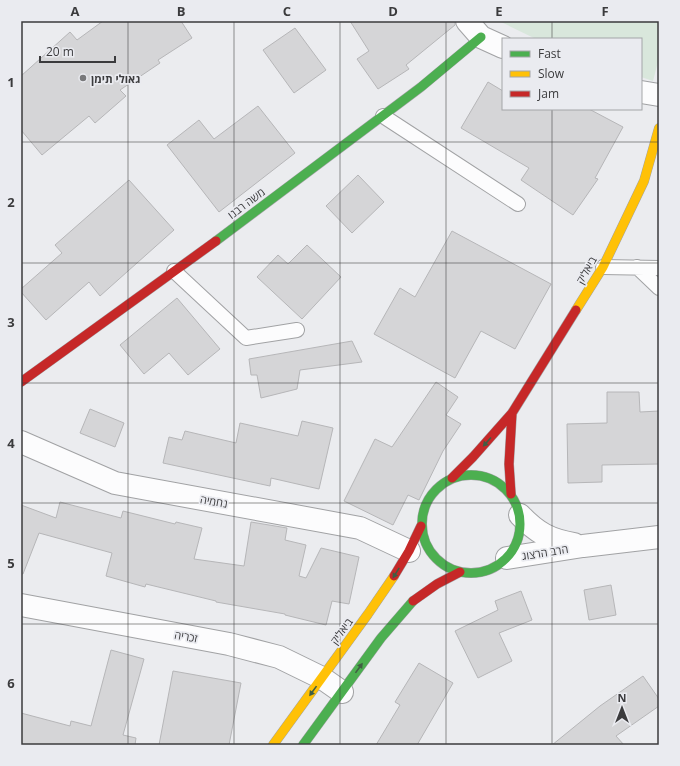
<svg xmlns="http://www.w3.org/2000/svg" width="680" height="766" font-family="'Open Sans','Noto Sans Hebrew',sans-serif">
<rect width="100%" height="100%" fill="#ebecef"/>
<path fill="#d9e7dc" d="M499 21H659V58L653 81 641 77V39H536Z"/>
<path fill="#d5d5d7" stroke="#b6b6b8" d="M103 21H181L192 38 158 60 160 63 120 90 126 96 95 123 89 116 42 155 21 130V76L70 32 77 40Z
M350 21H455V25L406 65 409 69 378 89 357 59 369 51Z
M295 28 326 70 294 93 263 50Z
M488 82 503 91V109H589L623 127 595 178 598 179 573 215 521 180 529 168 461 128Z
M258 106 295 153 219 212 167 145 199 120 214 139Z
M358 175 384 202 352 233 326 206Z
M129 180 174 230 100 296 89 282 46 320 21 292V289L62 253 55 245Z
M452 231 551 284 515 349 481 331 455 378 374 334 400 288 415 297Z
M307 245 341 277 302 319 257 277 278 255 288 264Z
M177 298 220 349 188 375 169 353 144 374 120 345Z
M352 341 362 362 300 370 297 389 261 398 257 375H251L249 359Z
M436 382 458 397 446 415 461 424 443 451 419 500 408 495 393 525 344 501 375 439 392 447Z
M607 392H639L640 412 659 411V464L602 465V482L568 483 567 424 607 423Z
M90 409 124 423 115 447 80 433Z
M302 421 333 428 319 489 271 478 270 486 163 463 169 437 182 440 185 431 236 443 240 423 298 436Z
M60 502 121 518 123 511 175 524 176 522 202 528 194 559 244 566 251 522 287 528 285 540 306 545 299 576 306 578 321 548 359 557 349 604 332 601 326 625 285 615V614L216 602V601L146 584 145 587 106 576 112 553 39 533 23 574H21V505L56 518Z
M611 585 616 615 589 620 584 590Z
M521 591 532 620 499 633 512 661 478 678 455 631 498 610 495 601Z
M111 650 144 659 123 735 136 738 135 745H21V713L70 726 71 721 91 726Z
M419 663 453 683 417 745H376L400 705 395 702Z
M173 671 241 683 229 745H159Z
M643 676 659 699V706L616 736 624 745H552L600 706Z"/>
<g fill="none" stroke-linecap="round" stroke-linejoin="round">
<g stroke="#a1a2a4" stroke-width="16">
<path id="lane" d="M383 116 518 204
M603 267 659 268
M637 267 659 288
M174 271 246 338 297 330"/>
</g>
<g stroke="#a1a2a4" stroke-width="24">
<path id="street" d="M467 21 481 37 503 47
M641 92 659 95
M21 442 115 483 360 528 409 551
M520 515C537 533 550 540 574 544
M507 558 583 546 659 537
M21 605 229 644 279 657 322 678 342 692"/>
</g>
<g stroke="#a1a2a4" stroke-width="10">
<path id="fast" d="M216 241 421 87 481 37
M422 524a49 49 0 1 1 98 0a49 49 0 1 1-98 0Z
M303 745 381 638 413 601"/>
</g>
<g stroke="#a1a2a4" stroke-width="10">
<path id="slow" d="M576 310 603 267 644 181 659 128
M273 745 368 614 394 576"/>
</g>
<g stroke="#a1a2a4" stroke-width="10">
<path id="jam" d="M21 382 216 241
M452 478 473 457 512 413 576 310
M511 494 509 464 512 413
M394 576 409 551 421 526
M413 601 437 584 460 572"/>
</g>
<use href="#lane" stroke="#fcfcfd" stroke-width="14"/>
<use href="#street" stroke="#fcfcfd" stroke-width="22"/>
<use href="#fast" stroke="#4caf50" stroke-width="9"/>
<use href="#slow" stroke="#ffc107" stroke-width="9"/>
<use href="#jam" stroke="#c62828" stroke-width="9"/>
</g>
<defs><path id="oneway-solid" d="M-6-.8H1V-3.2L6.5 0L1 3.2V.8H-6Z"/></defs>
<g fill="#405e43">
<use href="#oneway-solid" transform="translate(487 442) rotate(132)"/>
<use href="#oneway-solid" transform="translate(396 573) rotate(122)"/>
<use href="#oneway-solid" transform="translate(359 668) rotate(-54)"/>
<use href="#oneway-solid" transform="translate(313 691) rotate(126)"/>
</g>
<path fill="none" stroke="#3b3b3d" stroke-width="1" stroke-opacity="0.55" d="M128 21V745M234 21V745M340 21V745M446 21V745M552 21V39M552 109V745M21 142H659M21 263H659M21 383H659M21 503H659M21 624H659"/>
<circle fill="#79797b" stroke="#eaebf0" stroke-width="1.5" cx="83" cy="78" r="4"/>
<g text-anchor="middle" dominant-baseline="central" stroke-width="3.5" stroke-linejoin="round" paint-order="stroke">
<g font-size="11" font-weight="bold" fill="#3b3b3d" stroke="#eaebf0" text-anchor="start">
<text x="91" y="78">גאולי תימן</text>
</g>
<g font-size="11" fill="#3b3b3d" stroke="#eaebf0">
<text transform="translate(246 203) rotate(-37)">משה רבנו</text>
<text transform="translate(586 270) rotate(-60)">ביאליק</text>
<text transform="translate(214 501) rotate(10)">נחמיה</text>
<text transform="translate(545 552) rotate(-9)">הרב הרצוג</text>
<text transform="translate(341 631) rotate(-54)">ביאליק</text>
<text transform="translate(186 636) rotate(10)">זכריה</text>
</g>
</g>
<rect width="680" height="766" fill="none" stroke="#eaebf0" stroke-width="44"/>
<rect x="502" y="38" width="140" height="72" fill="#eaebf0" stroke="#a4a5a8"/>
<rect x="510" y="51" width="20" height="6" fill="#4caf50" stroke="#a4a5a8"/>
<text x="538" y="58" font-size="12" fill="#3b3b3d">Fast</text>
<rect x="510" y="71" width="20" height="6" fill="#ffc107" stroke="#a4a5a8"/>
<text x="538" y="78" font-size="12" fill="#3b3b3d">Slow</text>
<rect x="510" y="91" width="20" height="6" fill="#c62828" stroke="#a4a5a8"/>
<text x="538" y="98" font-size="12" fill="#3b3b3d">Jam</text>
<g transform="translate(622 708)" stroke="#eaebf0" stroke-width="3" paint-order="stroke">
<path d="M0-3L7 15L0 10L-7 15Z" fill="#3b3b3d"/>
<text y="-6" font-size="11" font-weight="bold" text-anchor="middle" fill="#3b3b3d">N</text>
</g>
<path d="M40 56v6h75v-6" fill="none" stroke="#3b3b3d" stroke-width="2"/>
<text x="46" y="56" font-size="12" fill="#3b3b3d" stroke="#eaebf0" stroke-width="3" paint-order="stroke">20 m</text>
<rect x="22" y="22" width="636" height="722" fill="none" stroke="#3b3b3d" stroke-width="1.5"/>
<g font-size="13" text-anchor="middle" font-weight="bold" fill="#3b3b3d">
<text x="75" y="16">A</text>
<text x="181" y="16">B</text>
<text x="287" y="16">C</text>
<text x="393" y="16">D</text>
<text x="499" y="16">E</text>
<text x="605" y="16">F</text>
<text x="11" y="87">1</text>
<text x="11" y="207">2</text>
<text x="11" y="327">3</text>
<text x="11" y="448">4</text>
<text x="11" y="568">5</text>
<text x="11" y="688">6</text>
</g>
</svg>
